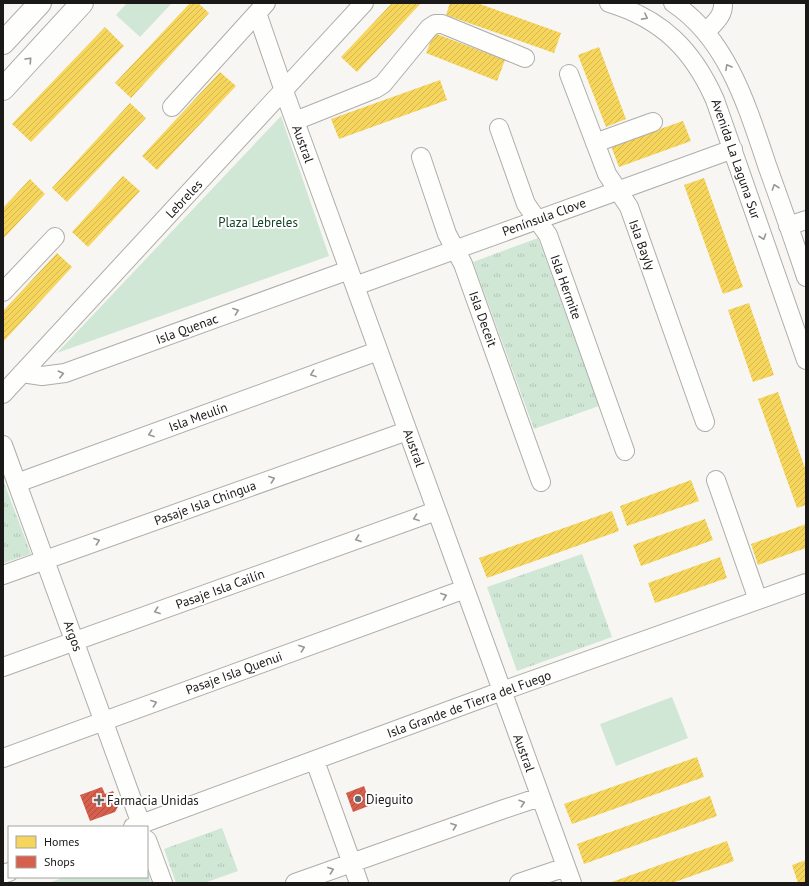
<svg xmlns="http://www.w3.org/2000/svg" width="809" height="886" font-family="'PT Sans',sans-serif">
<defs>
<pattern id="grass-tufts" width="24" height="20" patternUnits="userSpaceOnUse"><rect width="24" height="20" fill="#d0e7d5"/><path d="M3 7l-1-3M5 7V3M7 7l1-3M15 17l-1-3M17 17v-4M19 17l1-3" fill="none" stroke="#b2c6b6"/></pattern>
<pattern id="homes-hatch" width="6" height="6" patternUnits="userSpaceOnUse"><rect width="6" height="6" fill="#f6d55c"/><path d="M-1 1l2-2M0 6l6-6M5 7l2-2" fill="none" stroke="#d2b64f"/></pattern>
<pattern id="shops-hatch" width="6" height="6" patternUnits="userSpaceOnUse"><rect width="6" height="6" fill="#d6604d"/><path d="M-1 1l2-2M0 6l6-6M5 7l2-2" fill="none" stroke="#ad4e3f"/></pattern>
</defs>
<rect width="100%" height="100%" fill="#f8f6f3"/>
<path fill="url(#grass-tufts)" d="M538 238 599 406 534 429 473 262Z
M3 480 31 554 3 563Z
M582 554 612 637 517 671 487 587Z
M222 828 238 871 204 883H176L164 849Z"/>
<path fill="#d0e7d5" d="M127 3H172L140 37 116 15Z
M281 116 329 256 57 353Z
M672 697 688 738 616 766 600 724Z
M147 871 151 883H48L65 877H147Z"/>
<path fill="url(#homes-hatch)" d="M190 3H198L209 13 131 98 115 83Z
M392 3H421L357 72 341 57Z
M450 3H477L561 33 554 53 446 15Z
M105 27 124 46 31 142 12 124Z
M434 33 505 60 497 81 426 53Z
M599 47 626 119 606 127 578 55Z
M220 72 236 86 157 170 142 156Z
M440 80 447 100 339 139 331 119Z
M130 103 146 118 67 202 52 188Z
M683 121 691 141 619 167 611 146Z
M123 176 140 191 88 247 72 232Z
M704 178 743 287 723 294 684 185Z
M30 179 45 194 3 239V208Z
M57 253 72 267 3 342V311Z
M749 303 774 375 753 382 728 310Z
M778 392 806 471V505L797 508 758 399Z
M691 480 699 501 627 526 620 506Z
M612 511 619 531 487 578 479 558Z
M705 519 713 540 641 566 633 545Z
M806 524V548L758 565 751 544Z
M720 557 727 578 655 603 648 583Z
M697 757 704 777 572 824 564 804Z
M710 796 717 816 584 864 577 844Z
M727 841 734 861 672 883H609Z
M806 860V883H798L792 865Z"/>
<path fill="url(#shops-hatch)" d="M364 786 371 805 353 812 346 793Z
M102 787 105 794 113 791 119 805 115 812 90 821 80 795Z"/>
<g fill="none" stroke-linecap="round" stroke-linejoin="round">
<g stroke="#aeadaa" stroke-width="20">
<path id="minor" d="M609 3C662 19 693 50 715 100L806 360
M673 3C728 39 748 109 768 168 781 204 794 241 806 277
M257 13 284 91 572 883
M706 32C714 23 724 16 723 3
M569 74 607 174 629 207 705 422
M172 107 266 3
M295 121 375 89 383 84 429 28 435 24H442L525 58
M499 128 526 204 548 235 625 451
M595 143 653 122
M421 157 447 234 463 264 541 482
M788 226 806 220
M355 286 733 149
M3 292 55 237
M22 373 42 376 65 373 349 270
M3 394 364 3
M3 445 142 827
M716 480 758 600
M17 483 378 351
M3 575 407 431
M3 667 436 511
M3 758 465 589
M315 761 359 883
M133 827 502 691 806 583
M147 840 163 883
M3 874 9 872
M295 883 504 809 540 797
M519 883 566 867"/>
</g>
<g stroke="#aeadaa" stroke-width="24">
<path id="major" d="M3 89 82 3"/>
</g>
<g stroke="#aeadaa" stroke-width="24">
<path id="highway" d="M3 43 40 3"/>
</g>
<use href="#minor" stroke="#fefefd" stroke-width="18"/>
<use href="#major" stroke="#fefefd" stroke-width="22"/>
<use href="#highway" stroke="#fefefd" stroke-width="22"/>
</g>
<defs><path id="oneway-chevron" d="M-2-3.5L2.5 0L-2 3.5" fill="none" stroke-width="1.6" stroke-linecap="round" stroke-linejoin="round"/></defs>
<g stroke="#989796">
<use href="#oneway-chevron" transform="translate(645 17) rotate(28)"/>
<use href="#oneway-chevron" transform="translate(29 60) rotate(-47)"/>
<use href="#oneway-chevron" transform="translate(728 67) rotate(-119)"/>
<use href="#oneway-chevron" transform="translate(775 187) rotate(-109)"/>
<use href="#oneway-chevron" transform="translate(763 237) rotate(71)"/>
<use href="#oneway-chevron" transform="translate(236 311) rotate(-20)"/>
<use href="#oneway-chevron" transform="translate(61 374) rotate(-13)"/>
<use href="#oneway-chevron" transform="translate(313 374) rotate(160)"/>
<use href="#oneway-chevron" transform="translate(151 434) rotate(160)"/>
<use href="#oneway-chevron" transform="translate(272 479) rotate(-20)"/>
<use href="#oneway-chevron" transform="translate(416 518) rotate(160)"/>
<use href="#oneway-chevron" transform="translate(358 539) rotate(160)"/>
<use href="#oneway-chevron" transform="translate(97 541) rotate(-20)"/>
<use href="#oneway-chevron" transform="translate(444 596) rotate(-20)"/>
<use href="#oneway-chevron" transform="translate(157 611) rotate(160)"/>
<use href="#oneway-chevron" transform="translate(302 648) rotate(-20)"/>
<use href="#oneway-chevron" transform="translate(154 703) rotate(-20)"/>
<use href="#oneway-chevron" transform="translate(522 803) rotate(-18)"/>
<use href="#oneway-chevron" transform="translate(454 826) rotate(-20)"/>
<use href="#oneway-chevron" transform="translate(331 870) rotate(-20)"/>
</g>
<g fill="#686664" stroke="#fff" stroke-width="1.5">
<circle cx="358" cy="799" r="4"/>
<path d="M97 794h4v4h4v4h-4v4h-4v-4h-4v-4h4z"/>
</g>
<g text-anchor="middle" dominant-baseline="central" stroke-width="4" stroke-linejoin="round" paint-order="stroke">
<g font-size="13" fill="#1b1917" stroke="#fff">
<text transform="translate(303 144) rotate(70)">Austral</text>
<text transform="translate(736 159) rotate(71)">Avenida La Laguna Sur</text>
<text transform="translate(184 199) rotate(-47)">Lebreles</text>
<text transform="translate(544 217) rotate(-20)">Península Clove</text>
<text transform="translate(642 245) rotate(70)">Isla Bayly</text>
<text transform="translate(566 287) rotate(70)">Isla Hermite</text>
<text transform="translate(483 319) rotate(70)">Isla Deceit</text>
<text transform="translate(187 329) rotate(-20)">Isla Quenac</text>
<text transform="translate(198 417) rotate(-20)">Isla Meulín</text>
<text transform="translate(414 448) rotate(70)">Austral</text>
<text transform="translate(205 503) rotate(-20)">Pasaje Isla Chingua</text>
<text transform="translate(220 589) rotate(-20)">Pasaje Isla Cailín</text>
<text transform="translate(73 636) rotate(70)">Argos</text>
<text transform="translate(234 673) rotate(-20)">Pasaje Isla Quenui</text>
<text transform="translate(469 704) rotate(-20)">Isla Grande de Tierra del Fuego</text>
<text transform="translate(524 753) rotate(70)">Austral</text>
</g>
<g font-size="13" fill="#154328" stroke="#fff">
<text x="258" y="222">Plaza Lebreles</text>
</g>
<g font-size="13" fill="#1b1917" stroke="#fff" text-anchor="start">
<text x="366" y="799">Dieguito</text>
<text x="107" y="800">Farmacia Unidas</text>
</g>
</g>
<rect width="809" height="886" fill="none" stroke="#1b1917" stroke-width="8"/>
<rect x="8" y="826" width="140" height="52" fill="#ffffff" stroke="#a4a3a2"/>
<rect x="16" y="836" width="20" height="12" fill="#f6d55c" stroke="#a4a3a2"/>
<text x="44" y="846" font-size="12" fill="#1b1917">Homes</text>
<rect x="16" y="856" width="20" height="12" fill="#d6604d" stroke="#a4a3a2"/>
<text x="44" y="866" font-size="12" fill="#1b1917">Shops</text>
</svg>
